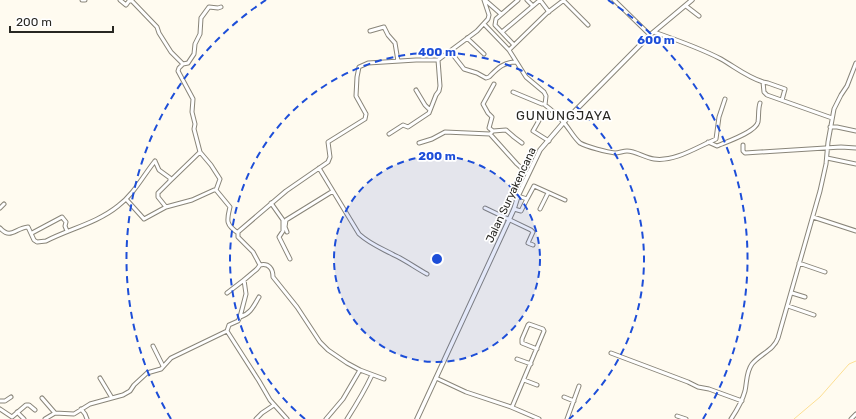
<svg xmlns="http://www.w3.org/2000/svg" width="856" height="419" font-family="Rubik,sans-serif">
<rect width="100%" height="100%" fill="#fffbf0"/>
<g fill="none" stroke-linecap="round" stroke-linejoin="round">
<path stroke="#fddf93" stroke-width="1" d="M794 419 820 397 849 364 856 361"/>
<g stroke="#898579" stroke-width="5">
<path id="minor" d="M82 0H85
M120 0 126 5 129 1H132L157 27 159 33 171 52 183 64 179 68 178 71 193 99 192 112 195 124 194 129 200 152 211 165 220 179 216 190
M485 0 501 14
M527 0 533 6
M540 0 549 12
M563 0 588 25
M614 0 650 35
M686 6 699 16
M484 24 509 50 526 77 544 92 546 96 545 105C552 110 559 117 565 124 570 130 574 138 580 143 587 147 607 152 615 153 619 153 623 151 627 151 636 151 645 158 654 159 675 162 697 147 716 139L719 117 725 99
M370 31 384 27 388 35 395 43 398 61
M502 32 540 0
M654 32C677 40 700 48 721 59 735 67 747 77 763 82L764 92 767 95 832 118
M467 38 484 54
M514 45 495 25 496 19 518 0
M509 50 547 13 564 0
M450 51 464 69 477 73 486 78 489 77C497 69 503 62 516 62
M183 64 188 63 194 54 195 44 200 34 201 18 209 7 218 8 221 7
M763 82 768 83 785 89 782 100
M416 90 425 105 430 110
M513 92 542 104H544
M541 117 533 131 549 141
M830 127H837L856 131
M493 131 506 130 514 137 522 143
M389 134 403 125 408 127 429 113 436 95 439 91 440 86 438 60
M490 134 493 131 489 128 492 117 488 113 483 104 494 84
M708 142 717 146C726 142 756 132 758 122 759 116 758 109 760 103
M419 143 432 139 445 132 490 134 517 164 528 174
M743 145V151L745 153 841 147 856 148
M827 158 856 164
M155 161 159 170 170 178V181L158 193V197L166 207
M319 168 359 234C370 244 381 248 394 255 405 260 416 268 427 274
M170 181 200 152
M216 190 230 207C227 220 225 224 238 233
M518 196 527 199 534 186 565 200
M126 199 144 219 166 207 192 200 214 190H216
M271 203 283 220V231L279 237 290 259
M0 208 4 204
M485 208 531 230 533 232 528 243 533 245
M514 209 521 211 527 199
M540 209 548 193
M813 217 856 231
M0 228C11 240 15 228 28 227L34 240 37 242 46 241C69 229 97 223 118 206 134 194 143 176 155 161
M287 232 285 227 286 220 333 191
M32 233 62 217 66 222 65 226 67 231
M799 263 825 272
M260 265C269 263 273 269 273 277L297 307 320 342 328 350 347 363 360 370
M227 293 244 280
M792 293 805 297
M788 306 814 315
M240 317C251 314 254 305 259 297
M153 346 163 366
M611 353 688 382 698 387 709 389 742 401
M517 359 531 364
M100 378 112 398
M436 378 466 392 511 407 539 419
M524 380 537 385
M564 397 574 401
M42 398 55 413
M0 401H5L11 397
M512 407 544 331 543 329 529 324 528 325 522 339V343L537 349
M0 409 12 417 26 405H29L35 410
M81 409 85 414 87 419
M17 412 24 419
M677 416 686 419
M45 419 55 413 74 414 90 404 123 395 130 391 134 385 147 373 161 369 171 358 227 331
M256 419 262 413 274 405
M287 419 270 400 259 381 227 331 229 325 238 321 240 317 246 294 244 280 257 269 260 265 253 252 238 237V232L286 191 328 162 330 157 328 142 365 119 366 114 356 96 357 77 359 67 368 63 416 60H438L477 31 488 19 489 15 484 0
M326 419 343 399 360 370 384 379
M347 419C356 405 365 390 372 375
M567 419 579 386
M731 419C737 410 742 402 745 391 747 382 746 372 752 364 760 354 774 350 778 338L820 191 826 164 828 142 834 109 841 95 847 86 856 63
M851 419 856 414"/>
</g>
<g stroke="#898579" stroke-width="5.5">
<path id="tertiary" d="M417 419 514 209 518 196 540 150 564 122 650 35 692 0"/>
</g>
<use href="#minor" stroke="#fff" stroke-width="3"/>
<use href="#tertiary" stroke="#fff" stroke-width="3.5"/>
</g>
<circle cx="437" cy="259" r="103" fill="#1d4ed8" fill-opacity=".12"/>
<g fill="none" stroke="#1d4ed8" stroke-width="2" stroke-dasharray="7 5">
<circle cx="437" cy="259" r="103"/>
<path d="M305 419A207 207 0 1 1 569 419"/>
<path d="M171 419A310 310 0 0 1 266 0M608 0A310 310 0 0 1 703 419"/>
</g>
<g text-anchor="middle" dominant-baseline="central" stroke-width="3.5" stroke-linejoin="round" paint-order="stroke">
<g font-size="11" fill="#282722" stroke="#fff">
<text transform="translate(511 195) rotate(-65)">Jalan Suryakencana</text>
</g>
<g font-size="13" letter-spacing="1" fill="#282722" stroke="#fff">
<text x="564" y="115">GUNUNGJAYA</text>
</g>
</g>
<circle cx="437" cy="259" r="6" fill="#1d4ed8" stroke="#fff" stroke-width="2"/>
<g font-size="12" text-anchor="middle" font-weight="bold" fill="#1d4ed8" stroke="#fff" stroke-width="3.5" stroke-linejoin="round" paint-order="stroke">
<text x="656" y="44">600 m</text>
<text x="437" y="56">400 m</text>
<text x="437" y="160">200 m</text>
</g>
<path d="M10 26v6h103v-6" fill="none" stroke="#282722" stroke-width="2"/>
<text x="16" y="26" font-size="12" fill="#282722" stroke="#ffffff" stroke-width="3" paint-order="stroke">200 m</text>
</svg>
